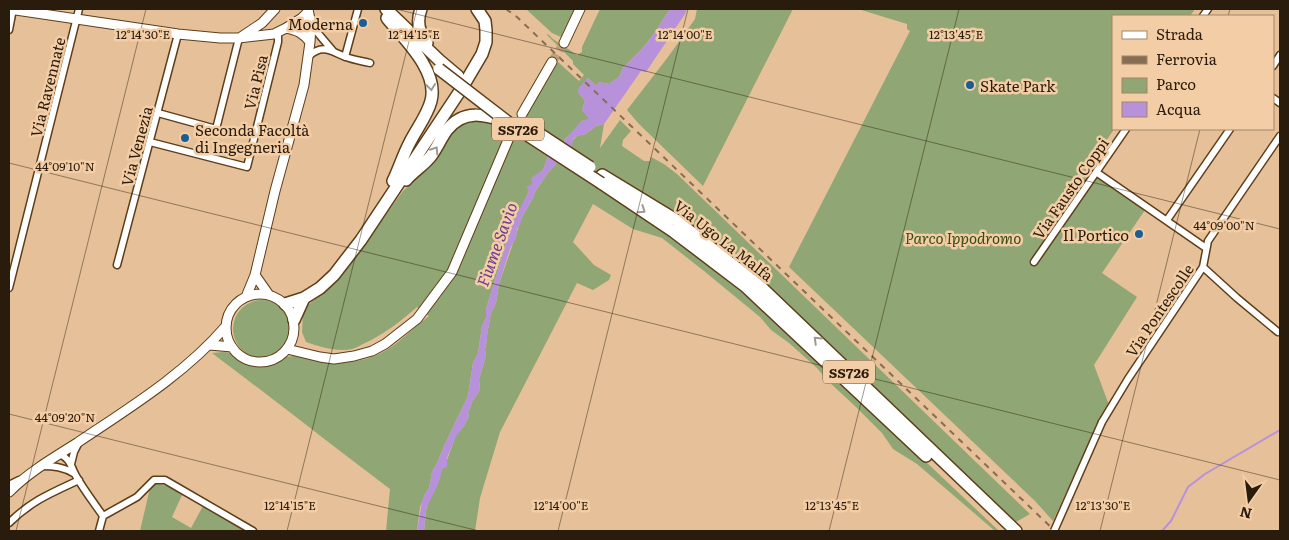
<svg xmlns="http://www.w3.org/2000/svg" width="1289" height="540" font-family="Literata,serif">
<rect width="100%" height="100%" fill="#e6c099"/>
<path fill="#90a674" d="M526 9H577L561 37 552 33Z
M600 9H670L653 35 641 50 623 68 619 77 609 84 599 82 596 86 588 78 578 92 585 101 582 110 590 119 582 121 572 133 565 139 564 141 548 156 543 170 532 178V184L508 238 486 309V318L482 326 478 353 473 363 468 396 445 444 438 461 432 472 429 488 425 494 420 507 417 531H386L390 489C330 444 272 398 212 353 216 353 220 352 224 352 236 352 246 364 259 366 272 367 282 355 295 356 306 357 317 362 329 363 352 364 375 359 394 345 406 336 417 325 429 316L417 307C400 322 383 335 363 344 359 346 356 348 352 349 336 352 321 347 306 342L302 332 303 313 307 306 340 278 403 191 426 169 438 155 457 127 472 118 496 123 516 135 537 96 558 62 579 81 584 75 573 64V61L547 35 548 34 553 39 577 55 582 52V47Z
M697 9H793L703 186 639 124 627 110 668 57 695 19Z
M858 9H1195L1190 16H1113V129H1114L1087 170 1145 210 1102 273 1137 297 1094 365 1109 405 1089 443 1053 521 1035 501 789 267 910 31 907 29V24Z
M620 120 631 131 623 140 622 146 644 161H650L651 157 664 164 677 174 1030 514 1014 523 752 272C707 236 662 205 613 175L601 189 668 232 741 287 999 531H995L917 464 893 449 882 433 856 407 828 381 817 368 789 343 771 330 760 317 704 271 662 238 633 229 593 204 573 242 594 265 611 275 609 280 593 290 577 283 500 432 480 498 475 531H424L426 511 428 504 438 481 442 469 446 463 456 435 464 426 469 416 468 412 470 408 472 402 480 390 479 379 486 356 485 349 487 340V335L491 313 496 303 499 284 522 217 533 198 535 192 547 174 556 164 573 140 577 136 586 134 596 126 604 124 600 148Z
M233 329a29 29 0 1 1 58 0a29 29 0 1 1-58 0Z
M156 484C166 484 173 489 182 495L172 517 191 528 203 506 246 531H140L150 488Z"/>
<path fill="#b792db" d="M670 9H687L685 14 646 72 641 71 604 124 596 126 586 134 577 136 573 139 572 147 547 174 535 192 533 198 522 217 520 225 517 229 516 239 513 243 510 249 499 284 496 303 491 313 487 335V340L485 349 486 356 479 379 480 390 472 402 470 408 468 412 469 416 464 426 456 436 447 458V467L442 469C441 482 432 495 427 507 425 514 425 523 424 531H417L422 501 425 494 429 488 432 472 438 461 445 444 468 396 473 363 477 354 478 353 482 326 486 318V309L513 222 529 191 526 187 532 184 531 178 543 170 548 156 564 141C565 140 579 123 581 122 583 120 587 119 589 119L582 110 585 101 578 92 579 87 588 78 596 86 599 82 609 84 619 77 623 68 641 50 653 35Z"/>
<g fill="none" stroke-linecap="round" stroke-linejoin="round">
<path stroke="#b792db" stroke-width="2" d="M1162 531 1171 521 1188 487 1205 474 1280 430"/>
<path stroke="#c09f7d" stroke-width="9" stroke-dasharray="9 4.5" stroke-linecap="butt" d="M552 62 564 43"/>
<g stroke="#5e3e19" stroke-width="9">
<path id="street" d="M1203 16 1208 9
M311 25 333 51
M9 30 13 9
M309 56C323 43 332 52 346 57 354 60 362 61 370 63
M345 57 358 9
M1273 66 1280 55
M1273 98 1280 103
M158 113 216 129 239 38
M150 142 247 167 278 42V32
M1096 172 1206 248
M1167 220 1230 129
M1034 262 1126 129
M117 265 178 34
M1203 267 1237 298 1278 332
M9 288 79 9
M1102 422 1128 379 1203 267 1208 241 1280 136
M60 454C72 461 70 465 76 476 84 490 94 503 103 516L99 531
M71 464 74 452 79 442
M41 466C54 466 64 467 75 474
M9 485 19 480
M103 516 137 497 154 480H165L253 531
M9 523C31 501 51 493 79 480"/>
</g>
<g stroke="#5e3e19" stroke-width="11">
<path id="secondary" d="M9 9 178 34 220 38H239L274 34 286 28 302 18 308 12
M286 28C297 30 303 33 310 42
M241 37 262 23 275 9
M564 43 580 9
M522 114 552 62
M255 275 269 295
M226 328a34 34 0 1 1 68 0a34 34 0 1 1-68 0Z
M246 297 255 275 275 191 304 85 310 42 311 25 308 9
M210 345 232 347
M287 349 320 357 334 359 354 356 372 351 385 344 417 319 452 272 511 133
M9 492C29 472 53 458 77 443 129 408 185 374 226 326"/>
</g>
<g stroke="#5e3e19" stroke-width="14">
<path id="highway" d="M386 9 439 60 458 76
M421 9C416 22 419 33 427 43
M387 18C404 39 439 71 431 101 427 116 417 128 410 142 403 155 399 169 393 181
M602 175 676 220 762 288 1016 531
M406 180C414 171 424 165 431 156 437 148 441 138 447 130 464 108 485 115 507 122
M601 183 674 232 745 286 926 456
M285 304 304 298 320 288 334 275 361 240 462 88 482 54 486 42V30L485 21 477 9
M294 320 304 298"/>
</g>
<use href="#street" stroke="#fff" stroke-width="6"/>
<use href="#secondary" stroke="#fff" stroke-width="9"/>
<use href="#highway" stroke="#fff" stroke-width="11"/>
<path stroke="#876e52" stroke-width="2" stroke-dasharray="6 6" stroke-linecap="butt" d="M506 9 517 17 1055 531"/>
<g stroke="#5e3e19" stroke-width="9" stroke-linecap="butt">
<path id="street-bridge" d="M1054 531 1102 422"/>
</g>
<g stroke="#5e3e19" stroke-width="14" stroke-linecap="butt">
<path id="highway-bridge" d="M439 69 509 123 601 183
M526 125 590 167"/>
</g>
<use href="#street-bridge" stroke="#fff" stroke-width="6"/>
<use href="#highway-bridge" stroke="#fff" stroke-width="11"/>
</g>
<defs><path id="oneway-chevron" d="M-2-3.5L2.5 0L-2 3.5" fill="none" stroke-width="1.6" stroke-linecap="round" stroke-linejoin="round" transform="scale(1.25)"/></defs>
<g stroke="#9f9992">
<use href="#oneway-chevron" transform="translate(431 87) rotate(83)"/>
<use href="#oneway-chevron" transform="translate(435 150) rotate(-57)"/>
<use href="#oneway-chevron" transform="translate(642 210) rotate(34)"/>
<use href="#oneway-chevron" transform="translate(817 340) rotate(-136)"/>
</g>
<path fill="none" stroke="#291c0c" stroke-width="1" stroke-opacity="0.45" d="M396 9 1280 229M1228 16 1230 9M9 163 1280 480M9 414 479 531M16 531 146 9M287 531 417 9M558 531 688 9M829 531 959 9M1100 531 1200 129"/>
<g fill="#1c5e94" stroke="#f3cda5" stroke-width="2">
<circle cx="363" cy="23" r="5"/>
<circle cx="970" cy="85" r="5"/>
<circle cx="185" cy="138" r="5"/>
<circle cx="1139" cy="234" r="5"/>
</g>
<g text-anchor="middle" dominant-baseline="central" stroke-width="5" stroke-linejoin="round" paint-order="stroke">
<g fill="#f3cda5" stroke="#66513a" stroke-width="1">
<rect x="492" y="117.5" width="52" height="23" rx="4"/>
<rect x="823" y="360.5" width="52" height="23" rx="4"/>
</g>
<g font-size="14" font-weight="bold" fill="#291c0c">
<text x="518" y="129">SS726</text>
<text x="849" y="372">SS726</text>
</g>
<g font-size="15" fill="#291c0c" stroke="#f3cda5" text-anchor="end">
<text x="353" y="23">Moderna</text>
<text x="980" y="85" text-anchor="start">Skate Park</text>
<text x="195" y="129" text-anchor="start">Seconda Facoltà<tspan x="195" dy="17">di Ingegneria</tspan></text>
<text x="1129" y="234">Il Portico</text>
</g>
<g font-size="15" fill="#291c0c" stroke="#f3cda5">
<text transform="translate(255 82) rotate(-76)">Via Pisa</text>
<text transform="translate(47 87) rotate(-76)">Via Ravennate</text>
<text transform="translate(136 146) rotate(-75)">Via Venezia</text>
<text transform="translate(1070 188) rotate(-55)">Via Fausto Coppi</text>
<text transform="translate(724 240) rotate(38)">Via Ugo La Malfa</text>
<text transform="translate(1159 310) rotate(-56)">Via Pontescolle</text>
</g>
<g font-size="15" font-style="italic" fill="#374c14" stroke="#f3cda5">
<text x="963" y="237">Parco Ippodromo</text>
</g>
<g font-size="16" font-style="italic" fill="#6a3a90" stroke="#f3cda5">
<text transform="translate(496 244) rotate(-70)">Fiume Savio</text>
</g>
</g>
<g font-size="12" text-anchor="middle" fill="#291c0c" stroke="#f3cda5" stroke-width="5" stroke-linejoin="round" paint-order="stroke">
<text x="143" y="39">12°14'30"E</text>
<text x="414" y="39">12°14'15"E</text>
<text x="685" y="39">12°14'00"E</text>
<text x="956" y="39">12°13'45"E</text>
<text x="65" y="171">44°09'10"N</text>
<text x="1224" y="230">44°09'00"N</text>
<text x="65" y="422">44°09'20"N</text>
<text x="290" y="510">12°14'15"E</text>
<text x="561" y="510">12°14'00"E</text>
<text x="832" y="510">12°13'45"E</text>
<text x="1103" y="510">12°13'30"E</text>
</g>
<rect width="1289" height="540" fill="none" stroke="#291c0c" stroke-width="20"/>
<rect x="1112" y="15" width="162" height="115" fill="#f3cda5" stroke="#a28668"/>
<rect x="1122" y="31" width="25" height="8" fill="#ffffff" stroke="#a28668"/>
<text x="1156" y="40" font-size="15" fill="#291c0c">Strada</text>
<rect x="1122" y="56" width="25" height="8" fill="#876e52" stroke="#a28668"/>
<text x="1156" y="65" font-size="15" fill="#291c0c">Ferrovia</text>
<rect x="1122" y="78" width="25" height="15" fill="#90a674" stroke="#a28668"/>
<text x="1156" y="90" font-size="15" fill="#291c0c">Parco</text>
<rect x="1122" y="102" width="25" height="15" fill="#b792db" stroke="#a28668"/>
<text x="1156" y="115" font-size="15" fill="#291c0c">Acqua</text>
<g transform="translate(1249 500) rotate(194)" stroke="#f3cda5" stroke-width="4" paint-order="stroke">
<path d="M0-4L9 19L0 12L-9 19Z" fill="#291c0c"/>
<text y="-8" font-size="14" font-weight="bold" text-anchor="middle" fill="#291c0c">N</text>
</g>
</svg>
